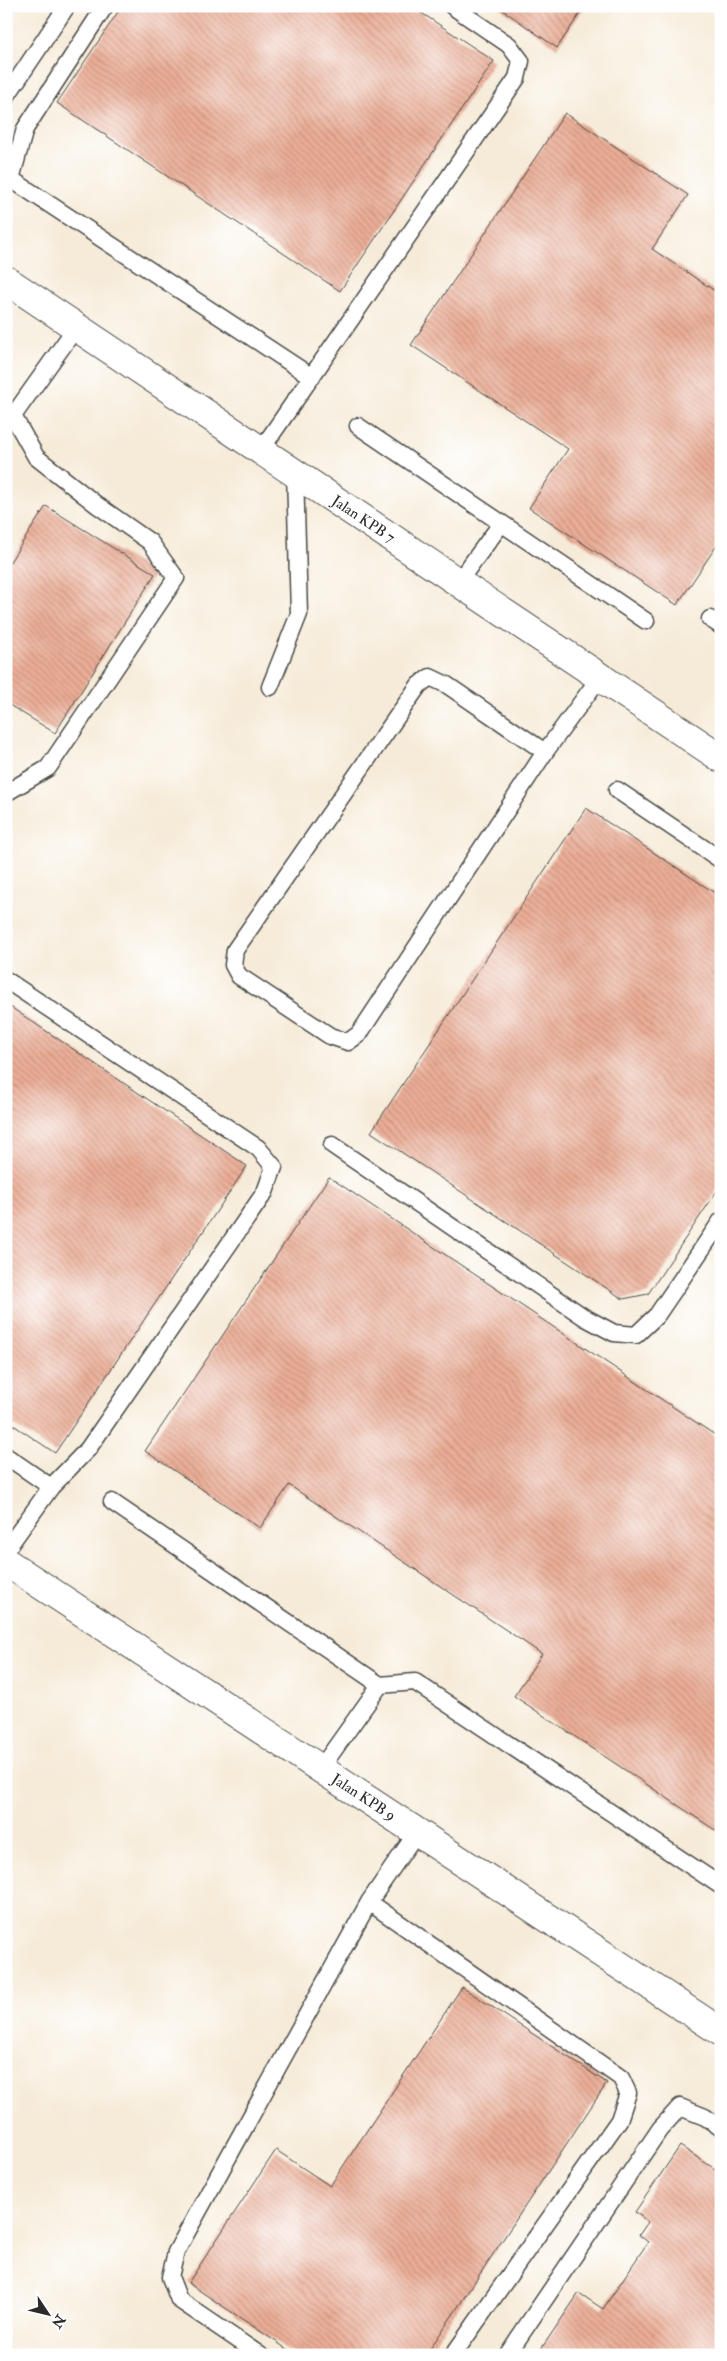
<svg xmlns="http://www.w3.org/2000/svg" width="727" height="2361" font-family="'IM FELL Double Pica',serif">
<defs>
<pattern id="building-back-hatch" width="6" height="6" patternUnits="userSpaceOnUse" patternTransform="scale(1.25)"><rect width="6" height="6" fill="#ecae97"/><path d="M-1 5l2 2M0 0l6 6M5-1l2 2" fill="none" stroke="#bf8e7b"/></pattern>
</defs>
<rect width="100%" height="100%" fill="#fff"/>
<filter id="ink" filterUnits="userSpaceOnUse"><feTurbulence type="fractalNoise" baseFrequency=".02" numOctaves="2"/><feDisplacementMap in="SourceGraphic" scale="10" xChannelSelector="R" yChannelSelector="G"/><feConvolveMatrix kernelMatrix="1 2 1 2 8 2 1 2 1" color-interpolation-filters="sRGB"/></filter>
<filter id="wash" filterUnits="userSpaceOnUse"><feTurbulence type="fractalNoise" baseFrequency=".0096" numOctaves="4" result="noise"/><feDisplacementMap in="SourceGraphic" scale="20" xChannelSelector="R" yChannelSelector="G"/><feGaussianBlur stdDeviation="1.12" result="paint"/><feColorMatrix in="noise" values="0 0 0 0 0 0 0 0 0 0 0 0 0 0 0 0 0 1.4 0 .05"/><feComposite in="paint" operator="in"/></filter>
<g filter="url(#wash)">
<rect width="100%" height="100%" fill="#f6ebd8"/>
<g id="blocks">
<path fill="url(#building-back-hatch)" d="M6 6H15L6 19Z
M122 6H411L494 61 340 291 57 103Z
M497 6H585L557 48Z
M565 113 688 195 652 249 721 295V539L677 605 529 508 568 449 411 345Z
M46 506 155 574 55 733 6 703V568Z
M586 808 721 897V1185L648 1294 623 1299 371 1132Z
M6 1004 247 1166 55 1453 6 1420Z
M329 1177 721 1439V1834L514 1696 542 1654 289 1485 260 1528 145 1451Z
M462 1987 607 2083 426 2355H296L188 2283 276 2150 330 2186Z
M680 2146 721 2173V2355H537L579 2293 603 2309 648 2242 639 2235 648 2222 635 2212Z"/>
</g>
</g>
<g filter="url(#ink)">
<use href="#blocks" fill-opacity="0" stroke="#494845" stroke-width="1"/>
<g fill="none" stroke-linecap="round" stroke-linejoin="round">
<g stroke="#494845" stroke-width="19">
<path id="lane" d="M6 97 67 6
M11 179 312 377
M6 186 11 179 25 129 105 6
M358 426 646 621
M261 450 517 78 521 61 509 45 452 6
M458 582 501 524
M710 619 721 626
M270 687 299 614 295 472
M545 752 447 685 430 677 419 685 235 950 233 965 239 976 330 1036 348 1042 359 1034 545 752 600 677
M617 790 721 860
M6 793 48 768 176 578 150 542 97 505 36 457 13 416 77 326
M6 980 258 1148 274 1167 265 1192 88 1449 51 1487 6 1550
M332 1145 584 1317 614 1333 636 1335 657 1315 721 1221
M6 1456 51 1487
M112 1502 380 1685
M321 1768 380 1685 415 1682 721 1886
M369 1902 621 2078 628 2093 619 2120 453 2355
M260 2355 179 2300 170 2277 176 2252 369 1902 417 1832
M507 2355 660 2129 680 2107 705 2117 721 2128"/>
</g>
<g stroke="#494845" stroke-width="30">
<g id="street">
<path id="s1" d="M6 280 721 758"/>
<path id="s2" d="M6 1562 721 2032"/>
</g>
</g>
<use href="#lane" stroke="#fff" stroke-width="16"/>
<use href="#street" stroke="#fff" stroke-width="28"/>
</g>
</g>
<g text-anchor="middle" dominant-baseline="central" stroke-width="5" stroke-linejoin="round" paint-order="stroke">
<g font-size="15" fill="#2b2b2b" stroke="#fff">
<text stroke="none"><textPath href="#s1" startOffset="430">Jalan KPB 7</textPath></text>
<text stroke="none"><textPath href="#s2" startOffset="428">Jalan KPB 9</textPath></text>
</g>
</g>
<rect width="727" height="2361" fill="none" stroke="#fff" stroke-width="25"/>
<g transform="translate(48 2314) rotate(125)" stroke="#ffffff" stroke-width="4" paint-order="stroke">
<path d="M0-4L9 19L0 12L-9 19Z" fill="#2b2b2b"/>
<text y="-8" font-size="14" font-weight="bold" text-anchor="middle" fill="#2b2b2b">N</text>
</g>
</svg>
